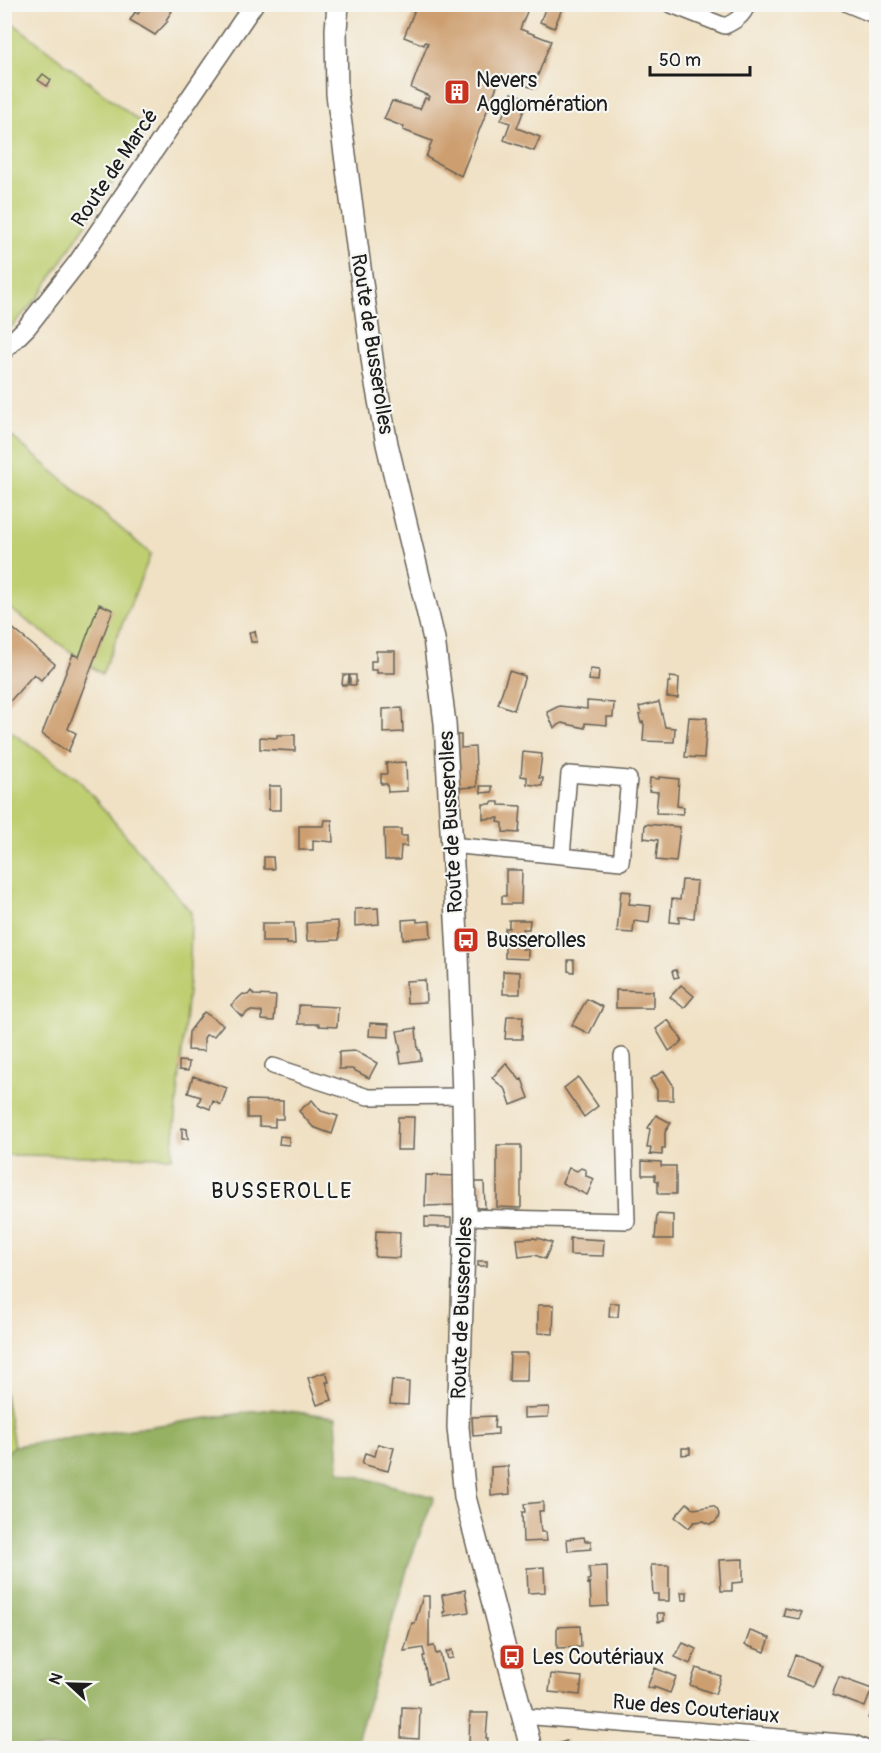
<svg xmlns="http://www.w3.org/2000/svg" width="881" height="1753" font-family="Pangolin,sans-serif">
<rect width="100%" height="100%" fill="#f6f6f2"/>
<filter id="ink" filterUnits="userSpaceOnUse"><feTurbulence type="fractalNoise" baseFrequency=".0167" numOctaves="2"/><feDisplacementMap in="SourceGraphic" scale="12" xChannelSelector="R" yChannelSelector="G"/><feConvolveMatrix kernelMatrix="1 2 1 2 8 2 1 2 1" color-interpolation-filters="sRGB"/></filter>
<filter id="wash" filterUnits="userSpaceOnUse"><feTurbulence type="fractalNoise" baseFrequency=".008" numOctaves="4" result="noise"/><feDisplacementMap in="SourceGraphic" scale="24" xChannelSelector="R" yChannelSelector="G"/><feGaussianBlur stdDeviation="1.35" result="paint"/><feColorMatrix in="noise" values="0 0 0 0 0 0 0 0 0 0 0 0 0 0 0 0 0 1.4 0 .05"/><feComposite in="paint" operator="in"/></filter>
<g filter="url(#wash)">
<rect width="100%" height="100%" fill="#f0e1c4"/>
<path fill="#bece70" stroke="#6d7546" stroke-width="1.5" d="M5 17 148 128 40 295 5 334Z
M4 430 151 554 102 674 5 605Z
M4 727 78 779 191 912 190 970 172 1157 5 1155Z
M4 1389 14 1446 5 1455H4Z"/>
<path fill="#96b162" stroke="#59663f" stroke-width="1.5" d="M271 1409 336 1417 339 1471 434 1497 409 1563 355 1748H5V1455L14 1446Z"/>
<g id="blocks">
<path fill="#cd9f6f" d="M144 4H158L172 11 166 20 168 21 155 35 130 20 135 12 138 14Z
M417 4H530L520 29 551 41 533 88 501 76 461 176 426 157 432 141 403 130 404 127 384 119 392 101 420 109 425 98 428 99 429 96 411 88 428 43 425 42 424 45 404 37Z
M547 4H564L554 28 540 22Z
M43 74 51 80 47 86 38 80Z
M512 93 528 99 517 128 540 137 534 151 504 140 510 123 501 120Z
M99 604 113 610 68 729 76 733 68 752 42 734 73 654 79 657Z
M4 621 55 664 41 680 34 674 4 708Z
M255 631 257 642H251L249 632Z
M376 651H395V673H377V670H371V661H376Z
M590 669 599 670 598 681 589 680Z
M509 671 525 676 514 710 498 704Z
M343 675H349L348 685H342Z
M350 675H356V685H350Z
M670 677 679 678 678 698 667 697 668 682H670Z
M587 701 614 703 613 717H607V725L585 723V728L562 723 554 728 547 712 559 706 587 709Z
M659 702 665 727 675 728 674 742 643 741 644 725 643 722 641 723 639 715 641 714 639 707Z
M402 708 403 732 383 733V709Z
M689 717 707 718 704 758 685 757Z
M277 735H295V751L260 749V737L277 738Z
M454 735H461V748L475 747 477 787 457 788Z
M523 752 542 754 539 778H543L542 786 527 784V777L521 776Z
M406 762 407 791 388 792 387 784H381V774H387L386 763Z
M659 777 679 779 677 806 684 807 683 814 656 813 658 792 649 791 650 778 659 779Z
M269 786H281V810H269Z
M480 786H492V792L481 793Z
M492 802H499V805L521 806 519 833 503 832V823L498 822 499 818 483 819V804H491Z
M325 820H332L333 842 313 840V850H299V826H324Z
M645 824 680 827 676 862 656 860 658 840 644 838Z
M384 829H401V836H407V846H401L400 860H385Z
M264 857H273L274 869H264Z
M506 870H522L521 904H502V896H506Z
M682 880 697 881 694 918 679 917V923L670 922 672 899 680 900Z
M621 891 631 892 629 904 651 906 649 923 634 921 633 933 617 932Z
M378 908 379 924 355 926V909Z
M417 919V922L430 921 431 937 403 939 402 920Z
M509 920H530L529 929H523L522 949H528V959L505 958V928H509Z
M338 921 339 940 307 941 306 923Z
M262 923H294L295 944H287V942H262Z
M568 960H574V972L568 971Z
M676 970 679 977 674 978 672 971Z
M503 971 520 972V994H503Z
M425 980 426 1002 407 1003 406 981Z
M681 985 694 996 684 1008 670 997Z
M616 990 653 991V1008H616Z
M251 991 254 995 276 996 274 1021 262 1020V1012L253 1011H249L242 1017 231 1005 243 994 248 995Z
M587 999 603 1007 589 1034 572 1025Z
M299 1005 338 1007 337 1027 319 1026V1024H298Z
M204 1012 223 1025 214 1036 206 1035 204 1038V1051L188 1050 189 1032Z
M507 1016H523L522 1039H505Z
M668 1020 683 1041 669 1051 656 1029Z
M370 1023 389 1024V1037L369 1036Z
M416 1028 418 1050H420L421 1060 401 1063 399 1052H401L397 1031Z
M356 1051 377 1063 369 1078 352 1069H339V1052Z
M179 1061 189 1062 188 1071 179 1070Z
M506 1063 520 1080 522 1079 529 1098 511 1105 506 1090 492 1078Z
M664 1071 673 1085V1100H657V1090L650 1079Z
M193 1076 227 1088 221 1105 213 1101 210 1109 198 1104 201 1097 188 1093Z
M578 1077 598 1106 584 1117 564 1088Z
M247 1100 283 1101V1119H275V1127L259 1126V1118H247Z
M312 1100 321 1111 338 1116 332 1134 313 1127 299 1111Z
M656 1115 671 1123 665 1132V1148H662V1155L650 1154 651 1148H647L650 1129 648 1128Z
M398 1117H414L413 1150H397Z
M182 1128 187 1129 188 1139H182Z
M280 1136 289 1137V1145L279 1144Z
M497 1145H521V1208L497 1207Z
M642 1161 661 1162V1166H676V1194H658V1181L655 1180V1175H642Z
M569 1168 577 1171 581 1168 586 1170V1176L594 1179 587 1195 562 1183Z
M426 1175 455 1176 454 1194 456 1193V1205L425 1206Z
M473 1182H484L485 1208H474Z
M657 1214 673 1215V1239H655Z
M425 1217 451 1218V1227H425Z
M376 1231 400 1232 399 1258 375 1257Z
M534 1238 537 1239 538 1238 552 1243 545 1259 535 1255 519 1257 517 1239Z
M570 1238 604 1240 603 1256 570 1255Z
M478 1261H487V1266H478Z
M610 1303H619L618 1317H609Z
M538 1305H554L553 1334 538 1333Z
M510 1353H528L527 1381H509Z
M326 1372 329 1382H326L332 1400 317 1405 308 1378Z
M392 1380 409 1382 408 1405 390 1404Z
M549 1407 548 1417 524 1418V1408Z
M495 1416 494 1428H498V1434L473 1436 472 1417Z
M378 1444 394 1448 388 1471 362 1464 365 1453 375 1456Z
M682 1448H690V1454L682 1455Z
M508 1466 510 1494 491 1496V1467Z
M543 1502V1511H539L541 1532H546L547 1541 523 1542 522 1512H525L524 1504Z
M687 1503 694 1509 713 1506 717 1509 719 1514 718 1519 714 1523 709 1524 704 1521 694 1522 689 1528 675 1517Z
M584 1537 585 1541H591V1549L568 1551 567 1539Z
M743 1559V1582L732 1583V1591H721L719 1560Z
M651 1565H669V1601H658V1594H653Z
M607 1566 608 1606 591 1607 590 1583 588 1584V1580L590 1579 589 1567Z
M544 1567 545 1592 528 1593 527 1568Z
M465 1590 469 1612 444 1616 443 1612H445L442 1595Z
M681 1592H687V1600H682Z
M423 1596H429V1647L434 1646 436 1654 440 1653 446 1680 428 1684 423 1656H425L423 1648 404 1651 412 1623H415Z
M785 1608 802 1612 799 1619 783 1616Z
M657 1613H664V1621L658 1622Z
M580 1626 581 1647 557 1648V1627Z
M750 1631 770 1638 765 1652 745 1645Z
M683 1643 696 1649 690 1664 675 1657Z
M452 1650 453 1658 448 1659 446 1652Z
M795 1655 821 1665 812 1686 787 1676Z
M655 1668 676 1677 670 1693 654 1687V1689L647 1687Z
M696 1668 721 1676 715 1694 690 1685Z
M551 1674 582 1677 580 1695 549 1692Z
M839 1677 872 1689 865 1707 832 1695Z
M874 1706 876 1707V1722L868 1718Z
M402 1707 420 1708 419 1739 401 1738Z
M470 1713H488L486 1738H488L487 1745 469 1744Z
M566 1741 568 1748H552L551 1746Z"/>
</g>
</g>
<g filter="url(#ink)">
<use href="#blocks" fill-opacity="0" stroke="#666157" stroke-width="1.5"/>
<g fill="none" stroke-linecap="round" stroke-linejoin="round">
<g stroke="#666157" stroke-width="18">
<path id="minor" d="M669 4 725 26C736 21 743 16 748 4
M847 4 876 16
M451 845 621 862 629 779 569 774 562 856
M273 1066 368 1097 463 1096
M465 1217 627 1221 622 1056
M522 1716 854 1743 865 1748"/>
</g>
<g stroke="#666157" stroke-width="21">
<path id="tertiary" d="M4 350 27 327 78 262 254 4"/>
</g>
<g stroke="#666157" stroke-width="24">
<path id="secondary" d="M338 4 336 30 337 94 374 373 387 444 434 639 445 723 458 954 463 1096 465 1217 458 1427 465 1497 531 1748"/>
</g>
<use href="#minor" stroke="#fff" stroke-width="15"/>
<use href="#tertiary" stroke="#fff" stroke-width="18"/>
<use href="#secondary" stroke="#fff" stroke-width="21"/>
</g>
</g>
<defs>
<g id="building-square" transform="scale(1.35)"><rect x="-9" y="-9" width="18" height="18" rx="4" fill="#c8321e" stroke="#f6f6f2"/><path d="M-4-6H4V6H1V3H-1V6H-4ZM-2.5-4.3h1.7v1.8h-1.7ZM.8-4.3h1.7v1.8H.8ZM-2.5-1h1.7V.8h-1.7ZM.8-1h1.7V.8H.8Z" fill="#fff"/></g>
<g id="bus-square" transform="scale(1.35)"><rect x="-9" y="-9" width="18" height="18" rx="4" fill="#c8321e" stroke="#f6f6f2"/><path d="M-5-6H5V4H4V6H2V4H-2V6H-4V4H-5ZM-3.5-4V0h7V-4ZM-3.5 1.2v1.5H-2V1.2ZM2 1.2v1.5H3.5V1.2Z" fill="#fff"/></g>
</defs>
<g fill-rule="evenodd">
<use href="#building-square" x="457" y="92"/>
<use href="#bus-square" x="466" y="940"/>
<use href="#bus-square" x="512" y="1657"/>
</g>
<g text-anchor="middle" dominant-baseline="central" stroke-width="4.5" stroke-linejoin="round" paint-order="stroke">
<g font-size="21" fill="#1c1c1c" stroke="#f6f6f2" text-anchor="start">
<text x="476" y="80">Nevers<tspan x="476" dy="24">Agglomération</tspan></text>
<text x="486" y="940">Busserolles</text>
<text x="532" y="1657">Les Coutériaux</text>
</g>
<g font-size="21" fill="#1c1c1c" stroke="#f6f6f2">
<text transform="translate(115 168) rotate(-56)">Route de Marcé</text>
<text transform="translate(372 344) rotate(81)">Route de Busserolles</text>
<text transform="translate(451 822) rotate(-93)">Route de Busserolles</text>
<text transform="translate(462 1308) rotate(-88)">Route de Busserolles</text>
<text transform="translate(696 1709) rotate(5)">Rue des Couteriaux</text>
</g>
<g font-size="22" letter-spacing="1.5" fill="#1c1c1c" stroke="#f6f6f2">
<text x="282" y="1191">BUSSEROLLE</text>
</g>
</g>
<rect width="881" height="1753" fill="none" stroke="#f6f6f2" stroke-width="24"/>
<g transform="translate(69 1684) rotate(292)" stroke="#f6f6f2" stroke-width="4.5" paint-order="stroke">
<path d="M0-4.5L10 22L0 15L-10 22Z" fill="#1c1c1c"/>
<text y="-9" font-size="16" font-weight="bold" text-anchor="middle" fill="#1c1c1c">N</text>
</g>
<path d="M650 66v9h100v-9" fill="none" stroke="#1c1c1c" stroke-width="3"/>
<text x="659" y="66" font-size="18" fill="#1c1c1c" stroke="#f6f6f2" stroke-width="4.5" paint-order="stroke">50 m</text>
</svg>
